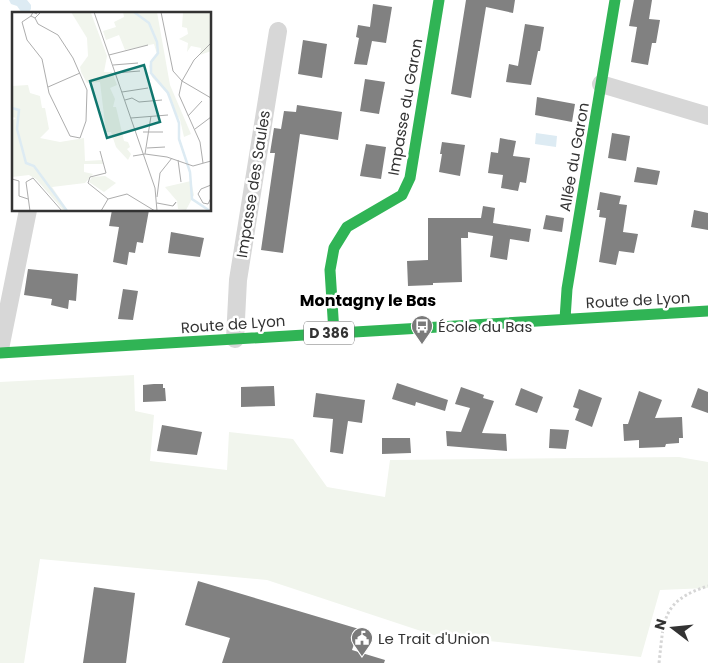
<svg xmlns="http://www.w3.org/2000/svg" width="708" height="663" font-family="Poppins,sans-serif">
<rect width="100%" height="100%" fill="#fff"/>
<path fill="#f1f5ed" d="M134 375 135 411 154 415 150 461 227 470 229 432 293 439 327 487 385 497 390 460 679 457 708 462V588L660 590 641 657 433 635 267 580 40 559 24 663H0V382Z"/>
<path fill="#ddebf3" d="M9 0H27L31 5V9L28 13H22L17 6 11 4Z
M536 133 557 136 556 147 535 144Z"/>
<path fill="#818181" d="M466 0H515L513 13 486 7 471 98 451 94Z
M634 0H652L649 19 660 20 656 43H652L648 65 631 62 637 27 629 26Z
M373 4 392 7 386 43 372 41 367 65 354 64 359 38 356 37 358 25 370 27Z
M525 24 544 27 540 51H538L531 85 506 82 509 64 518 66Z
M303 40 327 44 322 78 298 74Z
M365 79 385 82 379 114 360 111Z
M537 97 575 104 572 122 535 115Z
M297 105 342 112 338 140 300 134 283 253 261 250 275 153H270L274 128 281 129 284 111 296 112Z
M612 133 630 136 626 161 608 158Z
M500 138 516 141 513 156 530 158 526 183 520 182 518 191 501 188 503 175 488 173 491 152 498 153Z
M442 142 465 145 460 176 439 172 442 154H440Z
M366 144 386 147 381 179 360 176Z
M637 167 660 171 657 185 634 182Z
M600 192 621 196 619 204 627 205 623 232 638 234 634 253 619 251 616 265 599 262 606 218 599 217 600 210H597Z
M483 206 495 208 493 223 531 229 529 242 510 239 507 260 490 257 493 236 468 232V238H461L462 282 433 283V285L408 286 407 261 428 260V218H481Z
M112 210H149L143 243 137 242 135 253 129 252 127 265 113 262 119 227 109 226Z
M694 210 708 213V230L691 227Z
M546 215 564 218 562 232 543 229Z
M171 232 204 238 200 257 168 253Z
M28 269 78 274 76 301 69 300 68 309 51 305 52 299 24 295Z
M123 289 138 291 133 320 118 319Z
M397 383 448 400 445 411 416 402 415 406 392 399Z
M154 384H163V388H165L166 401 143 402V385Z
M274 386 275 406 241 407V387Z
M461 387 484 395 483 398 494 401 482 433 506 434 507 451 447 446 446 431 461 432 470 408 455 404Z
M521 388 543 397 537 413 515 405Z
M698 388 708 392V413L691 407Z
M579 389 602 398 592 427 575 420 579 409 573 407Z
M639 391 662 400 655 418 682 417 683 438H679V443L666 444 665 447 639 448V440L624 441 623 424H628Z
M316 393 365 400 362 423 348 421 343 454 330 452 333 419 313 417Z
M162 425 202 432 197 455 157 451Z
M550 429 569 430 566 449 549 448Z
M382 438H410L411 453 382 454Z
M198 581 359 629 352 650 385 660 384 663H222L230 638 185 625Z
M94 587 135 593 126 663H83Z"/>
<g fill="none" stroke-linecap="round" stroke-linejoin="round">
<path stroke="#d6d6d6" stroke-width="3" stroke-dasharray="2.5 2.5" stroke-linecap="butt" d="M659 663C664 620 661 601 708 586"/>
<path stroke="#d7d7d7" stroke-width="18" d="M601 84 708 116
M235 339 238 280 278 31
M0 349 28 210"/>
<path stroke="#30b455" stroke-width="11" d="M565 319 567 289 615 0
M334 333 330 270 334 248 347 227 402 195 410 178 439 0
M0 353 708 311"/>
</g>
<defs>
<g id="bus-pin" transform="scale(1.125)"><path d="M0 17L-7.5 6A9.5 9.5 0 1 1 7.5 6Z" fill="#7a7a7a" stroke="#fff"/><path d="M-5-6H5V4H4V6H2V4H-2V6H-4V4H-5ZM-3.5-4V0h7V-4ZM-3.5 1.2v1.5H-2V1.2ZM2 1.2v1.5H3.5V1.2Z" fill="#fff"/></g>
<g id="civic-pin" transform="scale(1.125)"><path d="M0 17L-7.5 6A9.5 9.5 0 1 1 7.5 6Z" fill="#7a7a7a" stroke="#fff"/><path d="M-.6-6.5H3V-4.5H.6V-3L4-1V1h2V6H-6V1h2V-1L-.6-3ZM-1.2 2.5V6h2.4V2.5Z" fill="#fff"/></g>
</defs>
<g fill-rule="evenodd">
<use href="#bus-pin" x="422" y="326"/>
<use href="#civic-pin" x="362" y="638"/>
</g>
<g text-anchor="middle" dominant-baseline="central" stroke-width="5" stroke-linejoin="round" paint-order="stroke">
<rect fill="#fff" stroke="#707070" stroke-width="1" x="304" y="321.5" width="50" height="23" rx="4"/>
<g font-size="14" font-weight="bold" fill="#333">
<text x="329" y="333">D 386</text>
</g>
<g font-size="15" fill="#333" stroke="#fff">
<text transform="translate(405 107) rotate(-80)">Impasse du Garon</text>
<text transform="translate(574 157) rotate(-80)">Allée du Garon</text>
<text transform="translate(253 184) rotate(-81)">Impasse des Saules</text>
<text transform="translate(638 300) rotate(-3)">Route de Lyon</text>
<text transform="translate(233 324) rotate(-4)">Route de Lyon</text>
</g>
<g font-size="15" fill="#333" stroke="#fff" text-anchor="start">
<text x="438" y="326">École du Bas</text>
<text x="378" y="638">Le Trait d'Union</text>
</g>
<g font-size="16" font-weight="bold" fill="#000" stroke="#fff">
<text x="368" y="300">Montagny le Bas</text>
</g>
</g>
<g transform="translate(12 12)">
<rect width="199" height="199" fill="#fff"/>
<path d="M59 0 79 1 95 44 92 60H100L105 73 98 76 103 87 101 95H104L112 129 116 130 118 135 115 137 119 142 116 148 104 135 99 120H94L88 70 75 71 69 60 68 55 76 44 75 26ZM111 0H145L158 73 179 122 172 125 166 99 168 109 154 80 140 65 137 54 145 42 142 32 113 38 107 23 94 28 91 19 104 15 102 10 112 5ZM171 0H199V39L188 43 189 36 179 34 175 40 176 31 167 27 176 22 175 16 170 15ZM16 73 18 81 28 84 30 96H33L37 117 28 126 48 130 72 126 73 149 91 148V152H72V160L81 162 73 171 40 175 56 199H52L24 167 17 163 0 165V109L4 106 0 105V74ZM93 164 104 171 92 180 77 170 80 165ZM179 169 182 183 174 198 166 197 165 189 153 175Z" fill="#f1f5ed"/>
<path fill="none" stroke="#ddebf3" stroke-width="2.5" d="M122 0 137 11 145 30 146 41 139 50V61L156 81 167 111V127L178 160 180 187 198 199M0 96 7 98 5 117 14 151 22 154 55 199"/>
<path fill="none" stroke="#adadad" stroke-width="1" d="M82 0 143 176 145 199M149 0 161 59 170 69 199 86M25 2 21 0 19 4 23 6 29 0M19 4 10 10 15 28 30 47 37 81 58 124 68 126 74 109 75 78 61 46 46 23 26 12 23 6M97 43 136 33M101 53 126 51M103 61 128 59M36 75 68 61M110 80 136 76M113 88 120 86 127 90 150 88M176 104 190 89M119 106 156 103M183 117 199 105M131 120H151M135 136 153 135M88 139 94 161 78 165 76 171 96 187M133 142 139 104M121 144 133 142 155 145 181 154 199 149M166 148 169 170M191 151 188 130 167 83 170 69 182 48 199 31M0 167 7 169V184L16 187M199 173 189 177 186 182 191 191 196 192 199 186M145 185 148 161 160 146M145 191 161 194 164 190 161 194M18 199 14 170 21 166 50 199M89 199 96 187 115 182 143 199M146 199H173"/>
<path fill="#0f766e" fill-opacity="0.15" stroke="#0f766e" stroke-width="2.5" d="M132 53 148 110 95 126 78 69Z"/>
<rect width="199" height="199" fill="none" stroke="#333" stroke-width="2.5"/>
</g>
<g transform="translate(673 628) rotate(286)" stroke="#ffffff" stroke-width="4" paint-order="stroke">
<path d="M0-4L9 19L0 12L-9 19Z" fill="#333333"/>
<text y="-8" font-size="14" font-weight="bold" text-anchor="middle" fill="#333333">N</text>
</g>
</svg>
